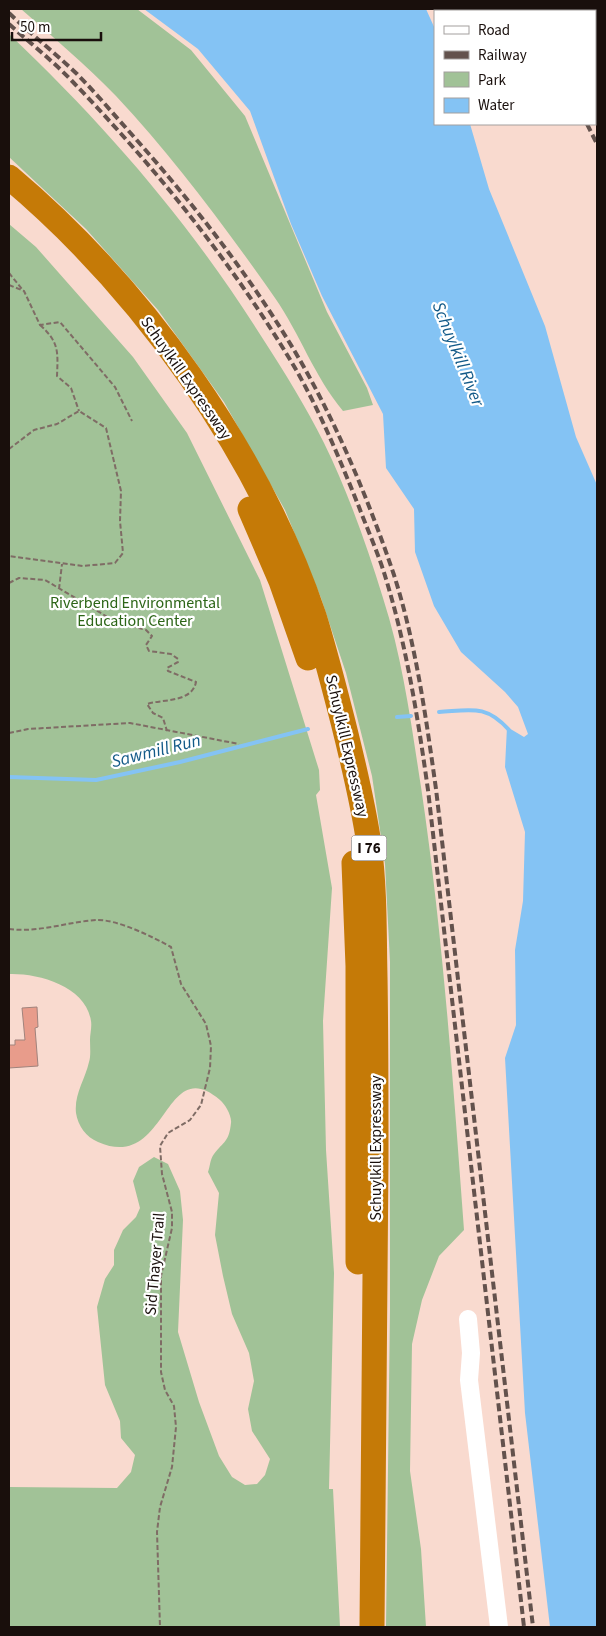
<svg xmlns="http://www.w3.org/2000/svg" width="606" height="1636" font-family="'Source Sans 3',sans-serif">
<rect width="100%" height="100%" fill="#f9dacf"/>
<path fill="#a1c297" d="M21 9H137L191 50 245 116 327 312 367 388 373 405 343 411C314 376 300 334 275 298 226 228 174 158 116 96 86 65 53 37 21 9Z
M9 34C108 128 190 223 263 339 285 373 306 407 324 443 348 492 367 546 383 598 403 660 411 723 421 787 443 934 453 1082 464 1230L439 1256 422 1300 412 1344 410 1471 421 1549 426 1627H386L390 1309V962L385 864 372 776 346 673 321 598 285 510 224 402 158 310 86 229 9 157Z
M9 224 36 247 133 357 187 433 260 580 319 770 320 790 316 795 332 888 323 1021 326 1150 334 1273 329 1489H333L340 1627H9V1487L117 1488 131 1472 135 1455 121 1438 120 1421 105 1385 97 1307 105 1279 114 1265V1250L119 1239 123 1230 136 1217 140 1208 133 1181 139 1167 154 1157 168 1164 180 1191 183 1220 178 1332 199 1402 219 1456 232 1477 245 1485 257 1484 265 1475 270 1459 252 1431 248 1409 254 1381 249 1353 232 1314 223 1276 215 1235 219 1193 208 1172C210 1167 210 1159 214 1154 224 1141 229 1142 231 1123 232 1116 225 1104 220 1100 163 1051 168 1173 98 1142 86 1137 78 1126 76 1113 74 1094 85 1080 89 1062 91 1056 90 1047 90 1040 90 1034 92 1027 91 1021 86 986 38 973 9 974Z"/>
<path fill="#84c3f4" d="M144 9H426L435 29V124H470L489 189 545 326 576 437 597 485V1627H550L525 1413 505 1058 516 1025 515 950 523 901 525 832 505 767 507 727 524 737 528 734 518 707 505 692 461 652 434 606 415 552 414 509 386 468 383 414 322 296 291 224 250 111 198 49Z"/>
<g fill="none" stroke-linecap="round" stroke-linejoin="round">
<path stroke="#84c3f4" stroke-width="4" d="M439 712C471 710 486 704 509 730
M397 717 411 716
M9 777 96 780 180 762 308 729"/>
</g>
<path fill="#e89c8b" stroke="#a0837c" d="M37 1007 38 1027 35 1028 38 1066 9 1068V1045H15V1040H25L22 1008Z"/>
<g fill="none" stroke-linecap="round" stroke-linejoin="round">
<path stroke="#7f6c65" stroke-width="2" stroke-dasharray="5 2.5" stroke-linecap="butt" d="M568 9 569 11
M595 58 597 63
M9 273 22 289
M9 285 24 291 40 325 60 322 115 387 132 421
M40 325C59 342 58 351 57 376L71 388 79 411
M9 449 34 430 57 424 79 411 106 428 121 491 120 521 123 553 115 563 83 566 9 556
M9 583 19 578 45 580 116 622 146 630 152 636 146 645 149 651 171 654 178 659V662L167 668 168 671 196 682C192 703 162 699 147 704L153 713 163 718 167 731
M59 589 62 564
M9 733 28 729 130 723 239 744
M9 929C38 933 67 922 96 920 117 919 153 937 171 947L181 984 206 1024 211 1046 210 1068 201 1105 190 1120 168 1133 160 1146 162 1174 172 1212V1228L161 1276V1372L165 1390 174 1406 176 1427 172 1467 160 1507 157 1532 160 1627"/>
<path stroke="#fff" stroke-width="18" d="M468 1319 471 1353 469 1380 499 1627"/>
<path stroke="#c57a07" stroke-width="25" d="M9 177C142 289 258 451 314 616 325 651 334 687 343 722 353 762 363 803 369 844 375 889 374 933 375 977 376 1037 376 1097 376 1157 375 1314 373 1471 372 1627
M250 509 281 581 308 658
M354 863 358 966V1262"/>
<path stroke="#63524d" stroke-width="4" stroke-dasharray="8 4" stroke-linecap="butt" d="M523 9 524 11
M9 13C31 34 55 53 77 74 94 91 110 110 126 128 188 197 246 270 294 350 335 419 368 498 394 575 416 644 426 718 436 789L533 1627
M9 24C30 43 53 61 72 81 152 164 226 255 286 353 316 401 338 455 359 507 368 531 379 555 386 579 407 648 418 719 428 790L524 1627
M587 124 597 144"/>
</g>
<g text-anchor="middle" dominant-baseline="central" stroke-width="4.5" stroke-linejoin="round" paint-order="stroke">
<rect fill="#fff" stroke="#5e5755" stroke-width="1" x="351.5" y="835.5" width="35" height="25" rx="4"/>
<g font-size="15" font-weight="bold" fill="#190f0c">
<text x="369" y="848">I 76</text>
</g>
<g font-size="16" fill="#190f0c" stroke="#fff">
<text transform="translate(186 378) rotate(55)">Schuylkill Expressway</text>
<text transform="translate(347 746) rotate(77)">Schuylkill Expressway</text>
<text transform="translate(376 1148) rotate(-90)">Schuylkill Expressway</text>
<text transform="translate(155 1264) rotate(-85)">Sid Thayer Trail</text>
</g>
<g font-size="16" fill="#2c6517" stroke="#fff">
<text x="135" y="603">Riverbend Environmental<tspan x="135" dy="18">Education Center</tspan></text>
</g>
<g font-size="18" font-style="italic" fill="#135a88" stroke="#fff">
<text transform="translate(458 354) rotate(68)">Schuylkill River</text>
<text transform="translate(156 751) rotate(-14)">Sawmill Run</text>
</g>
</g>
<rect width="606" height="1636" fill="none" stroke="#190f0c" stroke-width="20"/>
<rect x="434" y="10" width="162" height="115" fill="#ffffff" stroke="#a39f9e"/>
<rect x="444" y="26" width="25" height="8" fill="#ffffff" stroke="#a39f9e"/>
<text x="478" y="35" font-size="15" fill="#190f0c">Road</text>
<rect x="444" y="51" width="25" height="8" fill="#63524d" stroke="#a39f9e"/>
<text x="478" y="60" font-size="15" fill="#190f0c">Railway</text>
<rect x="444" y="72" width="25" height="15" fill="#a1c297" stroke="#a39f9e"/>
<text x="478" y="85" font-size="15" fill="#190f0c">Park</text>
<rect x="444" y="98" width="25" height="15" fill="#84c3f4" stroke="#a39f9e"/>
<text x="478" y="110" font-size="15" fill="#190f0c">Water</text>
<path d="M12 32v8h89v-8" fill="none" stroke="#190f0c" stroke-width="2.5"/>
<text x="20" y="32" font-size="15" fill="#190f0c" stroke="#ffffff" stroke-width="4" paint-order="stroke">50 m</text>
</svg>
